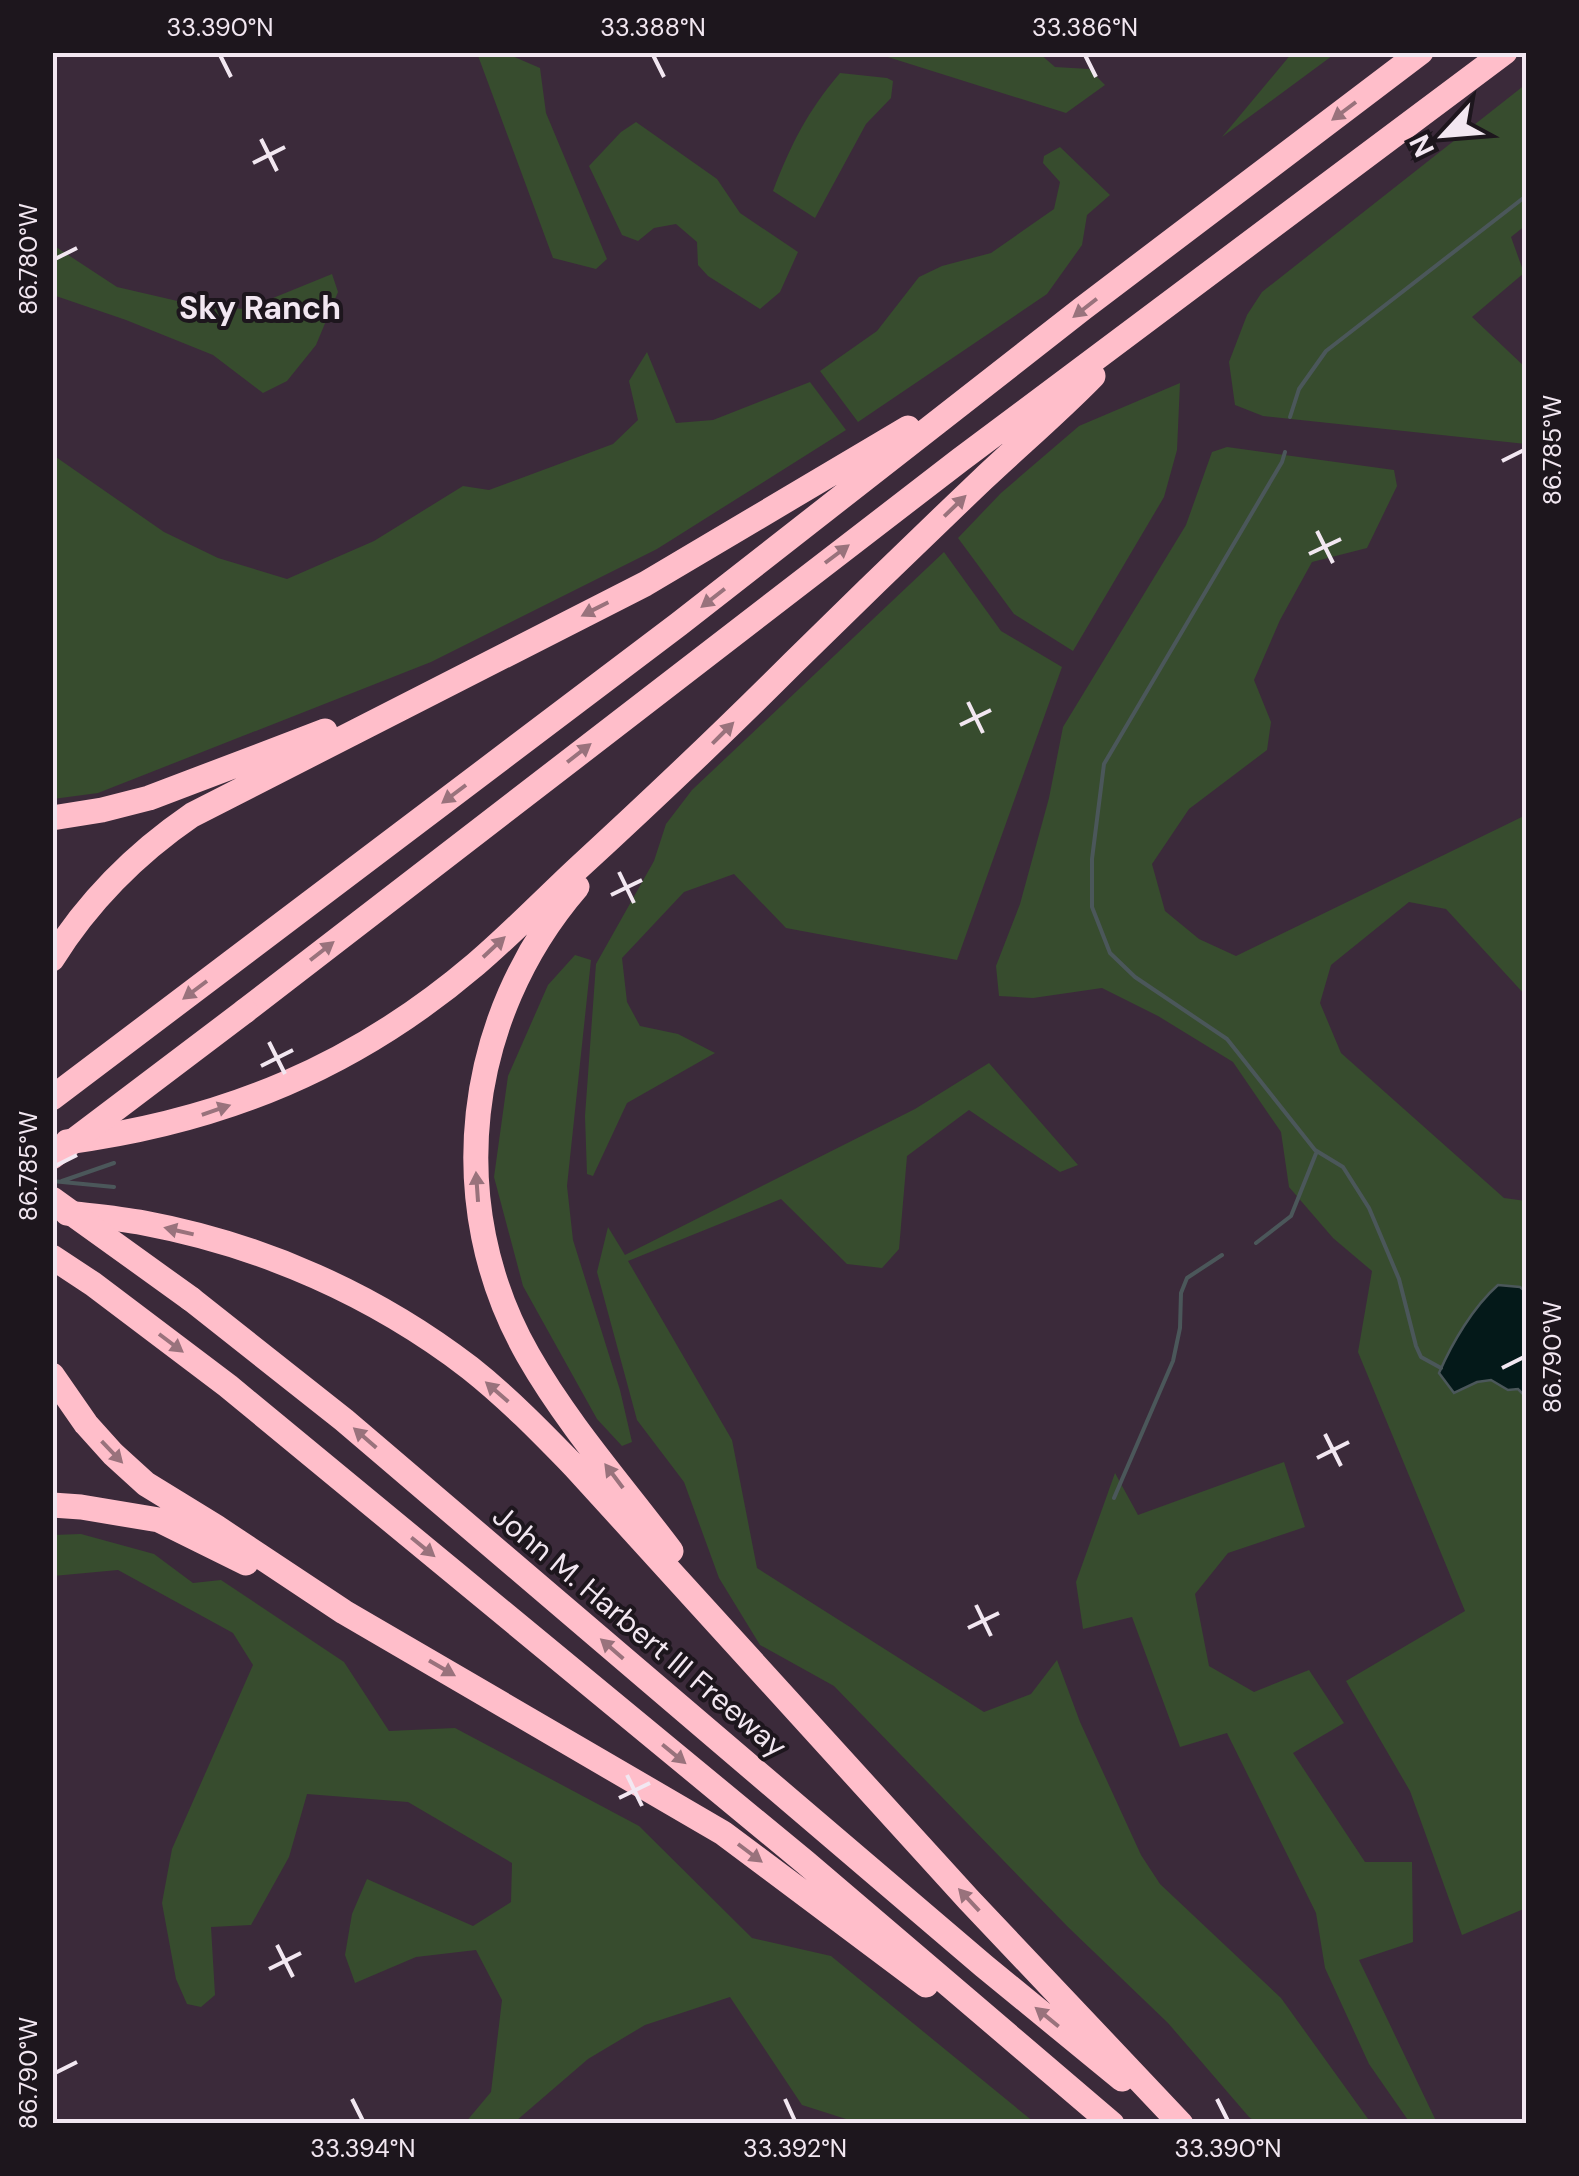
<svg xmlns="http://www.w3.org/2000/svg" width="1579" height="2176" font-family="'DM Sans',sans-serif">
<rect width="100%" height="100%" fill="#3b2a3a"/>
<path fill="#374c2e" d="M477 53H505L540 68 546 113 607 259 596 269 553 258Z
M875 53H1039L1055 67 1089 69 1105 85 1066 113Z
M1292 53H1336L1222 137Z
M840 73 887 78 893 81 891 98 866 124 815 218 773 191C791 144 807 112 840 73Z
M1526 84V225L1511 237 1524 273 1472 317 1526 368V444L1263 416 1235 405 1229 362 1247 315 1262 292Z
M636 122 717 179 740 213 798 252 780 292 760 309 708 276 698 265 697 242 676 224 654 228 638 241 622 235 589 166 621 132Z
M1060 147 1110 195 1087 215 1082 245 1047 294 858 422 820 371 877 331 919 277 942 266 991 253 1054 209 1060 182 1043 163 1044 156Z
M53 245 117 287 199 306 246 309 332 274 338 292 316 345 287 381 263 393 213 355 126 320 53 295Z
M647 352 676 423 713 420 810 382 846 430 657 549 431 662 98 793 53 799V455L164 532 218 558 287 579 374 541 463 486 489 490 613 444 638 420 629 381Z
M1180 383 1177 450 1164 497 1073 651 1014 614 958 538 1001 493 1079 426Z
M1227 447 1394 470 1397 486 1367 548 1312 562 1280 620 1254 680 1271 722 1267 750 1189 809 1152 864 1165 911 1199 939 1236 956 1526 815V996L1446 909 1409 902 1331 965 1320 1003 1341 1053 1504 1198 1526 1201V1908L1462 1935 1410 1791 1346 1681 1465 1611 1358 1352 1372 1271 1333 1238 1289 1187 1281 1132 1233 1062 1158 1016 1102 988 1033 998 999 996 996 966 1020 904 1049 798 1063 727 1186 525 1212 452Z
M944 552 1001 631 1062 667 957 960 786 928 734 874 684 892 622 958 627 1002 640 1026 678 1034 715 1053 627 1103 593 1176 587 1174 585 1116 596 964 654 861 666 824 692 790Z
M575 955 591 960 567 1186 573 1240 620 1390 632 1442 622 1446 597 1419 523 1286 494 1177 508 1076 548 985Z
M989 1063 1078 1165 1060 1172 969 1110 907 1156 899 1249 882 1268 847 1264 781 1199 628 1261 732 1440 757 1568 984 1712 1031 1694 1057 1660 1080 1722 1141 1855 1160 1884 1281 1998 1371 2123H1257L1249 2117 1168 2023 1068 1927 834 1686 760 1645 719 1578 684 1482 637 1420 597 1272 608 1227 625 1255 915 1109Z
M1284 1462 1305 1527 1228 1553 1195 1594 1209 1666 1254 1692 1309 1670 1344 1723 1293 1753 1365 1862H1412L1413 1942 1359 1960 1437 2123H1410L1369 2064 1325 1968 1316 1913 1227 1733 1180 1747 1132 1617 1083 1629 1076 1582 1115 1473 1138 1515Z
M81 1534 154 1554 193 1583 221 1580 344 1662 389 1731 455 1728 639 1826 752 1938 831 1956 1035 2123H853L846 2119 802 2105 730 1997 645 2025 588 2059 516 2121 511 2124 465 2123 491 2092 502 2000 476 1950 416 1957 355 1983 345 1955 352 1914 367 1879 473 1926 511 1902 512 1863 408 1802 307 1794 289 1857 251 1925 211 1927 215 1995 201 2007 187 2004 176 1979 162 1903 172 1849 253 1665 233 1633 118 1570 53 1576V1535Z"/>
<path fill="#041919" stroke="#4b575a" stroke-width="2.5" d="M1498 1285 1520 1287 1526 1292V1401L1525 1396 1518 1389 1508 1390 1491 1380 1477 1382 1454 1393 1439 1373C1452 1343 1473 1307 1498 1285Z"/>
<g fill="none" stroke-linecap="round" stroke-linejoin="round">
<path stroke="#4b575a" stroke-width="4" d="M1290 417 1299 389 1326 351 1526 196
M1285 452 1282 462 1104 764 1092 859V907L1110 953 1135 977 1227 1039 1315 1150 1343 1167 1369 1208 1399 1279 1416 1346 1421 1357 1441 1368
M52 1181 114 1187
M62 1181 114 1163
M1256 1243 1291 1216 1317 1151
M1114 1498 1173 1361 1180 1328 1181 1293 1187 1278 1222 1255"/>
<path stroke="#ffbeca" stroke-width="25" d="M52 818 102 810 149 798 325 731
M577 887C465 1017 442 1204 528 1355 568 1425 623 1487 671 1551
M52 959C89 900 135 854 192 815L645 584 908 428
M245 1011 960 460 1505 52
M52 1098 679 624 1082 309 1421 52
M67 1142C224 1121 355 1067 476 964 510 935 542 902 575 871 649 803 722 734 793 663 856 601 919 540 983 479 1019 445 1058 412 1093 376
M67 1213C93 1216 119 1218 144 1223 262 1245 375 1295 470 1368 508 1398 542 1433 576 1468L969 1900 1181 2124
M52 1257 93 1284 228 1386 805 1862 1112 2124
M191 1299 344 1420 984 1966 1122 2079
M52 1375 86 1424 113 1454 146 1484 216 1527 344 1612 723 1833 926 1985
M52 1505 81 1507 159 1520 246 1563"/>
<path stroke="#ffbeca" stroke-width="25" d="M52 1157 245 1011
M52 1199 191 1299"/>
</g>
<defs><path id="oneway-solid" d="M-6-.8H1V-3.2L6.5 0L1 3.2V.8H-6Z" transform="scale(2.5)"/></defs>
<g fill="#99727c">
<use href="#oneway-solid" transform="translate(1344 111) rotate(143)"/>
<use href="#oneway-solid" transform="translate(1085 308) rotate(142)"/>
<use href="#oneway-solid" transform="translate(955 506) rotate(-44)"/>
<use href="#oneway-solid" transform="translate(837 554) rotate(-37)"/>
<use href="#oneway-solid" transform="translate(713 598) rotate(142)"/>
<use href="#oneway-solid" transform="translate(595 609) rotate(153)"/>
<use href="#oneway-solid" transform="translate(723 733) rotate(-45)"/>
<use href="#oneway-solid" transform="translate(579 753) rotate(-38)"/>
<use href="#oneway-solid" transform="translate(454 794) rotate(143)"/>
<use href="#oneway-solid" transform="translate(494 947) rotate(-43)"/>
<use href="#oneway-solid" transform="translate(322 951) rotate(-38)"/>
<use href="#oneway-solid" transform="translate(195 990) rotate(143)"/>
<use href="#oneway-solid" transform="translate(216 1110) rotate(-19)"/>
<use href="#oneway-solid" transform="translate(477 1187) rotate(-94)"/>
<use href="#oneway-solid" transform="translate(179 1231) rotate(-167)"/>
<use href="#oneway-solid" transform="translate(171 1343) rotate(37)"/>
<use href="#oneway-solid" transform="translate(497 1392) rotate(-139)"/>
<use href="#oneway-solid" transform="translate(365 1438) rotate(-139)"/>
<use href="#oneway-solid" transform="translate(112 1452) rotate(46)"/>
<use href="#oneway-solid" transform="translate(614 1476) rotate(-127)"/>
<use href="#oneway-solid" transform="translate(423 1547) rotate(39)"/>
<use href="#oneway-solid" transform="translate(612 1649) rotate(-139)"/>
<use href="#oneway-solid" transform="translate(442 1668) rotate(30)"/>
<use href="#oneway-solid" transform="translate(674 1754) rotate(39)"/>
<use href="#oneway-solid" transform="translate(750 1853) rotate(37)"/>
<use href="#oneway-solid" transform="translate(969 1900) rotate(-133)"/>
<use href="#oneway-solid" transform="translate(1047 2017) rotate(-141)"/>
</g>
<path fill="none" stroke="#f2e7f1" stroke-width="4" d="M220 55 231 77M653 55 664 77M1085 55 1096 77M261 139 277 171M253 163 285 147M55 259 77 248M1502 461 1524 450M1317 531 1333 563M1309 554 1341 539M968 702 983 733M960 725 991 710M619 872 634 903M611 895 642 880M269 1042 285 1074M261 1066 293 1050M55 1166 77 1155M1502 1368 1524 1357M1325 1434 1341 1466M1317 1458 1349 1442M976 1605 991 1636M968 1628 999 1613M627 1775 642 1806M619 1798 650 1783M277 1945 293 1977M269 1969 301 1953M55 2073 77 2062M352 2099 363 2121M785 2099 795 2121M1217 2099 1228 2121"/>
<g text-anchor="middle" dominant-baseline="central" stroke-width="8" stroke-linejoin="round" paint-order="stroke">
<g font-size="30" fill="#f2e7f1" stroke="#1d161d">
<text transform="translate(640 1631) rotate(40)">John M. Harbert III Freeway</text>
</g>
<g font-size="32" font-weight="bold" fill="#f2e7f1" stroke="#1d161d">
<text x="260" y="308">Sky Ranch</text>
</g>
</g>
<rect width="1579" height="2176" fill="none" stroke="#1d161d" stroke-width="110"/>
<g transform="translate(1444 135) rotate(244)" stroke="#1d161d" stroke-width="8" paint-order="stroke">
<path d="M0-8L18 38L0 25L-18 38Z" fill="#f2e7f1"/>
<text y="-15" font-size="28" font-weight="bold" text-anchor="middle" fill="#f2e7f1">N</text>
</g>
<rect x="55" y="55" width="1469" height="2066" fill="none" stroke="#f2e7f1" stroke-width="4"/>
<g font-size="25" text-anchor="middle" fill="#f2e7f1">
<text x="220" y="36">33.390°N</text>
<text x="653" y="36">33.388°N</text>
<text x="1085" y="36">33.386°N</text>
<text transform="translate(28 259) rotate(-90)" y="9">86.780°W</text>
<text transform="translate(1552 450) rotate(-90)" y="9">86.785°W</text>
<text transform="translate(28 1166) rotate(-90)" y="9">86.785°W</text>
<text transform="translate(1552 1357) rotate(-90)" y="9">86.790°W</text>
<text transform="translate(28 2073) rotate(-90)" y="9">86.790°W</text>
<text x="363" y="2157">33.394°N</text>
<text x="795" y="2157">33.392°N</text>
<text x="1228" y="2157">33.390°N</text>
</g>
</svg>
